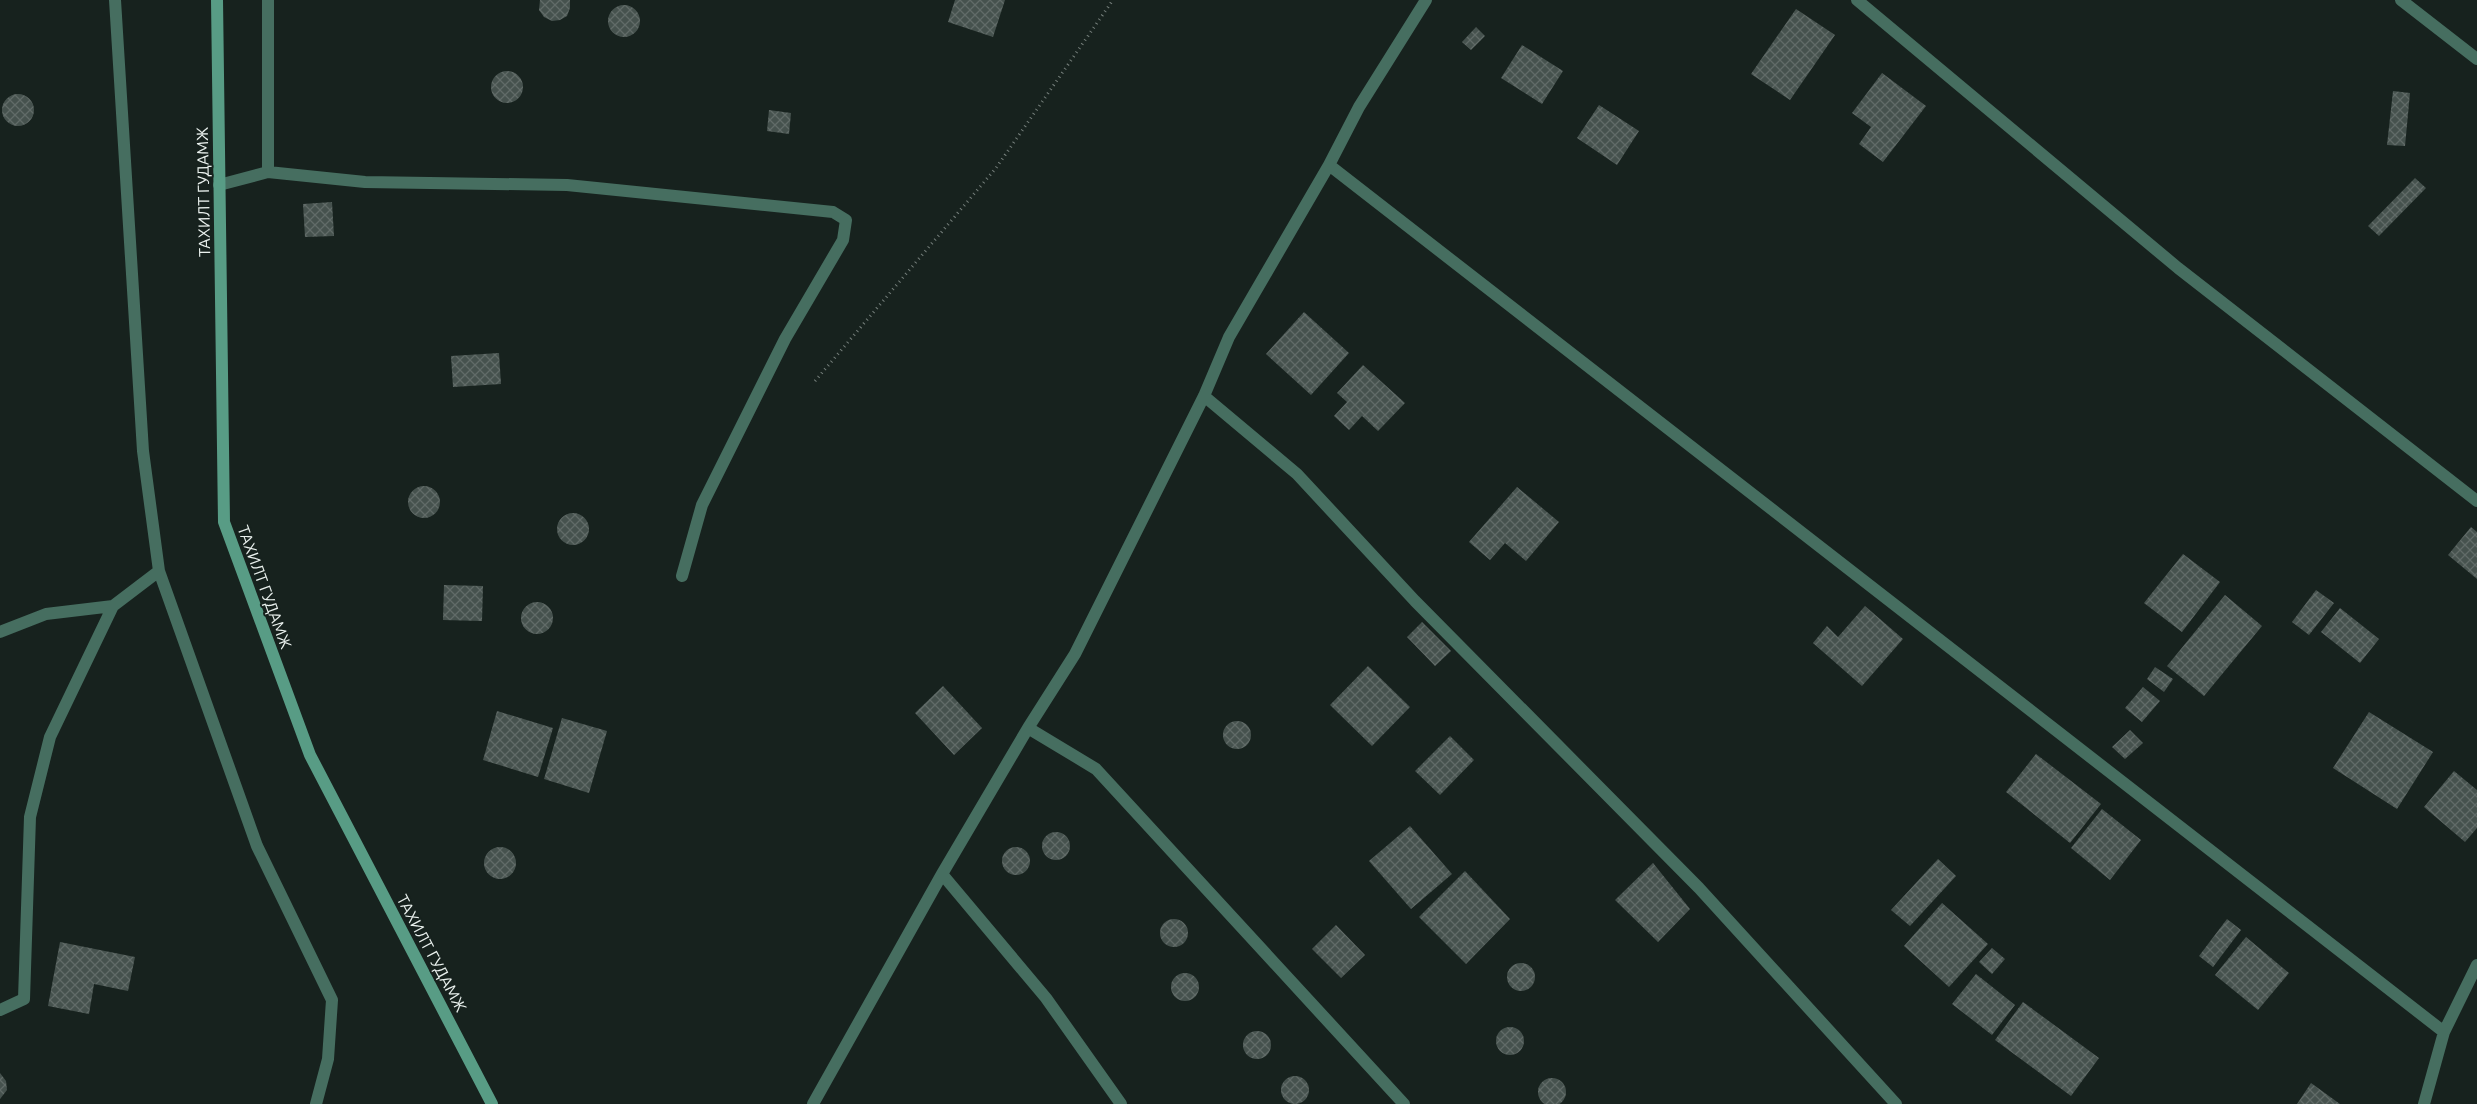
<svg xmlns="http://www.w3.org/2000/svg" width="2477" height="1104" font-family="Ubuntu,sans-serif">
<defs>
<pattern id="building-cross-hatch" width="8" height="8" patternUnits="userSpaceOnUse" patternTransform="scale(1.25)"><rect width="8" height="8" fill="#46524e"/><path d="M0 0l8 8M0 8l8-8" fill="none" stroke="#616b68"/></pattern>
</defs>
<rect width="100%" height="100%" fill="#17221e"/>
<path fill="url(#building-cross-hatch)" d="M540 0H570V8L567 16 560 20 552 21 544 17 539 10Z
M955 0H1005L993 37 948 22Z
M608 21a16 16 0 1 1 32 0a16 16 0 1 1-32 0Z
M1796 9 1835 35 1790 100 1751 74Z
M1476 27 1485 36 1471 50 1462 42Z
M1522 45 1563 71 1542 104 1501 78Z
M491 87a16 16 0 1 1 32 0a16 16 0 1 1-32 0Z
M1882 73 1926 106 1883 162 1859 144 1871 127 1852 113Z
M2393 91 2410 93 2405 146 2387 145Z
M2 110a16 16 0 1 1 32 0a16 16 0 1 1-32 0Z
M1599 105 1639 131 1617 165 1577 138Z
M769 110 791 113 789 134 767 131Z
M2415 178 2426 188 2379 236 2368 226Z
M332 202 334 236 305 237 303 204Z
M1304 312 1349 353 1311 395 1266 354Z
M499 353 501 384 453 387 451 356Z
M1363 365 1405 403 1378 431 1362 416 1349 430 1334 416 1347 402 1337 393Z
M408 502a16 16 0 1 1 32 0a16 16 0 1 1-32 0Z
M1517 487 1559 522 1526 561 1505 543 1490 560 1469 542Z
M557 529a16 16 0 1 1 32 0a16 16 0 1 1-32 0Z
M2471 527 2477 532V579L2448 555Z
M2183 554 2220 582 2182 632 2144 603Z
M444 585 483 586 482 621 443 620Z
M2316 590 2334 603 2309 635 2292 622Z
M2225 595 2262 626 2204 696 2167 666Z
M521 618a16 16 0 1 1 32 0a16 16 0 1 1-32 0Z
M1865 606 1903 639 1862 686 1813 643 1827 626 1838 637Z
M2340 608 2379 639 2360 663 2321 632Z
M1422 622 1451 651 1435 666 1407 637Z
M1368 666 1410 707 1372 746 1330 705Z
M2155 667 2173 679 2164 692 2147 679Z
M943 686 982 728 954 755 915 713Z
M2143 687 2160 701 2142 722 2125 708Z
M497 711 553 728 538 777 483 760Z
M2369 712 2433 752 2397 809 2333 768Z
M562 718 607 731 589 793 544 779Z
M1223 735a14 14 0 1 1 28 0a14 14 0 1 1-28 0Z
M2130 730 2143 743 2125 759 2112 747Z
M1450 736 1474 760 1440 795 1415 771Z
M2036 754 2101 804 2070 843 2006 792Z
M2454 771 2477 790V828L2465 842 2424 807Z
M2102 809 2141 840 2110 880 2071 848Z
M1410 826 1452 874 1411 909 1369 861Z
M1042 846a14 14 0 1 1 28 0a14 14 0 1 1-28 0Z
M1002 861a14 14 0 1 1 28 0a14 14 0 1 1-28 0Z
M484 863a16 16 0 1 1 32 0a16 16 0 1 1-32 0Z
M1938 859 1956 876 1910 926 1891 910Z
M1653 863 1690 909 1658 942 1615 900Z
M1465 871 1510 919 1466 964 1419 917Z
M1942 903 1988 944 1949 987 1904 946Z
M1160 933a14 14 0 1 1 28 0a14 14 0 1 1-28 0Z
M2227 919 2241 930 2213 967 2199 956Z
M1336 925 1365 955 1341 978 1312 949Z
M2246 937 2289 973 2258 1010 2215 975Z
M60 942 135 957 128 991 94 984 89 1014 48 1006Z
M1992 948 2005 959 1992 974 1979 962Z
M1507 977a14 14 0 1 1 28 0a14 14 0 1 1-28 0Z
M1171 987a14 14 0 1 1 28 0a14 14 0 1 1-28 0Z
M1976 974 2015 1005 1992 1035 1952 1004Z
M2023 1002 2099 1058 2071 1096 1995 1040Z
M1496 1041a14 14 0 1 1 28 0a14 14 0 1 1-28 0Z
M1243 1045a14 14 0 1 1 28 0a14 14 0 1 1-28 0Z
M0 1073 6 1081 7 1090 0 1099Z
M1281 1090a14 14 0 1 1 28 0a14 14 0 1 1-28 0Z
M1538 1092a14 14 0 1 1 28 0a14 14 0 1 1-28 0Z
M2311 1083 2340 1104H2297Z"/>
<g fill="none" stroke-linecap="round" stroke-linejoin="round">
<path stroke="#757f7b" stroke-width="3" stroke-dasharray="1 4" stroke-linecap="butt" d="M815 381 996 168 1113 0"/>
<path stroke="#466e60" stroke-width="12" d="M115 0 143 451 159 571 257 846 332 1000 328 1059 316 1104
M1857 0 2178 268 2477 501
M2401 0 2477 59
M1329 165 2444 1032
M268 172 365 182 567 185 833 212 846 220 843 240 785 339 702 505 682 576
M219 185 268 172V0
M1204 396 1297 474 1415 601 1699 888 1896 1104
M0 632 46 614 113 606 159 571
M1028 728 1096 769 1404 1104
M942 874 1046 998 1121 1104
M0 1010 24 999 30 817 50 737 113 606
M813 1104 942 874 1028 728 1075 654 1204 396 1229 337 1329 165 1359 107 1426 0
M2424 1104 2444 1032 2477 965"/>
<path stroke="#589c85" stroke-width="12" d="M217 0 224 522 310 755 492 1104"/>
</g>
<g text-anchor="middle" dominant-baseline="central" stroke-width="4" stroke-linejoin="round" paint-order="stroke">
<g font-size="16" fill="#ebf2ef" stroke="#17221e">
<text transform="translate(203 192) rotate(-91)">ТАХИЛТ ГУДАМЖ</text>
<text transform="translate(265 587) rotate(70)">ТАХИЛТ ГУДАМЖ</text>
<text transform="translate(432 953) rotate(62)">ТАХИЛТ ГУДАМЖ</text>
</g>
</g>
</svg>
